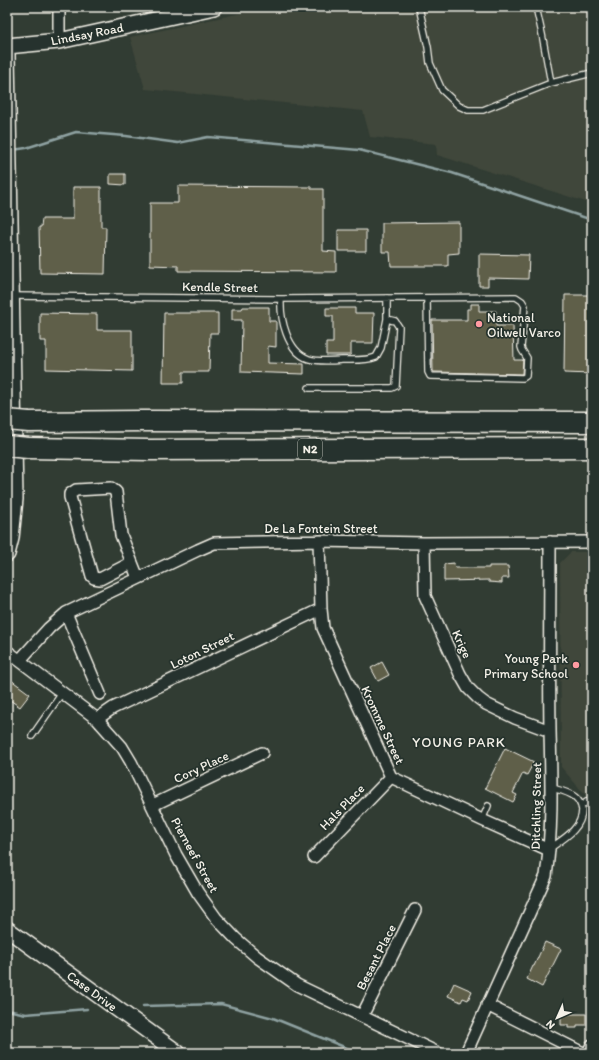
<svg xmlns="http://www.w3.org/2000/svg" width="599" height="1060" font-family="Itim,sans-serif">
<rect width="100%" height="100%" fill="#313c33"/>
<filter id="ink" filterUnits="userSpaceOnUse"><feTurbulence type="fractalNoise" baseFrequency=".025" numOctaves="2"/><feDisplacementMap in="SourceGraphic" scale="8" xChannelSelector="R" yChannelSelector="G"/><feConvolveMatrix kernelMatrix="1 2 1 2 8 2 1 2 1" color-interpolation-filters="sRGB"/></filter>
<g filter="url(#ink)">
<path fill="#3f463a" d="M269 7H592V204L437 155 436 144 370 137 363 111 145 89 130 37Z
M571 552H592V803L561 767 560 563Z"/>
<g fill="none" stroke-linecap="round" stroke-linejoin="round">
<path stroke="#8fa2a2" stroke-width="2.5" d="M13 150 26 148 76 132 126 136 178 143 208 137 359 150 452 173 592 220
M143 1006 221 1004 273 1018 359 1053
M7 1010 26 1014 87 1009"/>
</g>
<path fill="#5f5f4a" stroke="#f4f1e8" d="M110 174H125V185L110 184Z
M178 186 311 187V189H323V251L336 252V272L178 271V266L150 265V203H178Z
M73 187H101V227H106L105 274 40 273 39 227H41L42 219H73Z
M459 222V253L448 254V266H391L390 252H382V223Z
M338 230H366V251H338Z
M479 254 529 255 528 279 488 278V286H479Z
M565 295H592V374L564 373Z
M471 304H479V311H496V326H513L514 360H523L522 374 433 372 432 320H467V309H471Z
M243 307H269V321H276V347L268 346V363L304 364V374L241 372 242 320H232V309H242Z
M326 308H355V313H374L373 343H351V355H326V343H333V316H326Z
M40 313 97 314V330H132V371L46 369V341H40Z
M164 313H218V333H210L209 372H183V383H163Z
M454 563 455 568H489V566H508L509 578H502V583L489 582V580L444 581V564Z
M382 662 389 675 378 681 371 668Z
M7 677 30 694 20 707 7 698Z
M505 748 534 762 527 775 523 773 513 793 517 795 513 802 485 788Z
M545 942 561 949 542 987 527 979 533 966H534Z
M454 983 472 991 468 1000 463 998 461 1002 448 996Z
M561 1014H586V1025H577V1028H568V1025H561Z"/>
<g fill="none" stroke-linecap="round" stroke-linejoin="round">
<g stroke="#f4f1e8" stroke-width="8">
<path id="lane" d="M419 7 428 47 430 63 442 90 459 106 468 110H483L551 83 592 73
M536 7 542 34 551 83
M12 296 281 299 516 297 522 301 525 306 521 347 522 350 527 358 526 376 523 378 430 376 428 372 427 298
M281 299C280 318 287 352 309 359 319 362 331 361 342 360 353 360 366 361 376 357L381 348 387 319
M309 388H392L396 386 399 327 395 321 387 319V298
M32 736 62 693
M581 806 592 798
M482 820 488 806
M549 849C563 839 582 829 582 810 581 805 579 800 575 797 569 792 559 790 552 788"/>
</g>
<g stroke="#f4f1e8" stroke-width="14">
<path id="street" d="M59 7V41
M319 541 321 609 323 628 391 777 482 820 549 850
M424 543 425 596 460 674 468 688 478 698 486 704 515 718 550 731
M131 563 100 579 94 578 92 576 70 497V494L76 490 111 488 116 492 121 535 138 578
M66 613 100 694
M7 651 97 719 122 747 131 762 176 855 198 893 216 918 236 939 257 957 297 985 438 1053
M20 660 49 628 66 613 198 550 214 543 319 541 424 543 592 542
M97 719 113 708 321 609
M153 805 262 753
M314 857 391 777
M487 1005 583 1053
M362 1016 415 910
M466 1053 546 876C553 827 551 778 550 730 549 667 550 604 550 542
M588 1053 592 1045"/>
</g>
<g stroke="#f4f1e8" stroke-width="18">
<path id="secondary" d="M7 46 59 41 214 7
M7 54 15 499 11 538 7 554
M7 929 178 1053"/>
</g>
<g stroke="#f4f1e8" stroke-width="23">
<path id="highway" d="M29 422 142 421 592 422
M28 448 148 450 592 448"/>
</g>
<use href="#lane" stroke="#26332d" stroke-width="5.5"/>
<use href="#street" stroke="#26332d" stroke-width="11"/>
<use href="#secondary" stroke="#26332d" stroke-width="15"/>
<use href="#highway" stroke="#26332d" stroke-width="20"/>
<g stroke="#f4f1e8" stroke-width="23" stroke-linecap="butt">
<path id="highway-bridge" d="M7 420 29 422
M7 446 28 448"/>
</g>
<use href="#highway-bridge" stroke="#26332d" stroke-width="20"/>
</g>
</g>
<g fill="#ff9aa2" stroke="#26332d" stroke-width="1.5">
<circle cx="479" cy="324" r="4"/>
<circle cx="576" cy="665" r="4"/>
</g>
<g text-anchor="middle" dominant-baseline="central" stroke-width="3.5" stroke-linejoin="round" paint-order="stroke">
<rect fill="#26332d" stroke="#b6b8b0" stroke-width="1" x="298" y="439" width="24" height="20" rx="3"/>
<g font-size="12" font-weight="bold" fill="#f4f1e8">
<text x="310" y="449">N2</text>
</g>
<g font-size="13" fill="#f4f1e8" stroke="#26332d">
<text transform="translate(87 34) rotate(-11)">Lindsay Road</text>
<text transform="translate(220 287) rotate(1)">Kendle Street</text>
<text x="321" y="528">De La Fontein Street</text>
<text transform="translate(462 644) rotate(65)">Krige</text>
<text transform="translate(202 650) rotate(-26)">Loton Street</text>
<text transform="translate(383 725) rotate(65)">Kromme Street</text>
<text transform="translate(201 767) rotate(-25)">Cory Place</text>
<text transform="translate(536 806) rotate(-89)">Ditchling Street</text>
<text transform="translate(342 807) rotate(-46)">Hals Place</text>
<text transform="translate(195 855) rotate(61)">Pierneef Street</text>
<text transform="translate(376 957) rotate(-63)">Besant Place</text>
<text transform="translate(92 991) rotate(36)">Case Drive</text>
</g>
<g font-size="13" fill="#f4f1e8" stroke="#26332d" text-anchor="start">
<text x="487" y="317">National<tspan x="487" dy="15">Oilwell Varco</tspan></text>
<text x="568" y="658" text-anchor="end">Young Park<tspan x="568" dy="15">Primary School</tspan></text>
</g>
<g font-size="14" letter-spacing="1" fill="#f4f1e8" stroke="#26332d">
<text x="459" y="742">YOUNG PARK</text>
</g>
</g>
<rect width="599" height="1060" fill="none" stroke="#26332d" stroke-width="24"/>
<rect x="12" y="12" width="575" height="1036" fill="none" stroke="#f4f1e8" stroke-width="1.5" filter="url(#ink)"/>
<g transform="translate(557 1018) rotate(225)" stroke="#26332d" stroke-width="3" paint-order="stroke">
<path d="M0-3L7 15L0 10L-7 15Z" fill="#f4f1e8"/>
<text y="-6" font-size="11" font-weight="bold" text-anchor="middle" fill="#f4f1e8">N</text>
</g>
</svg>
